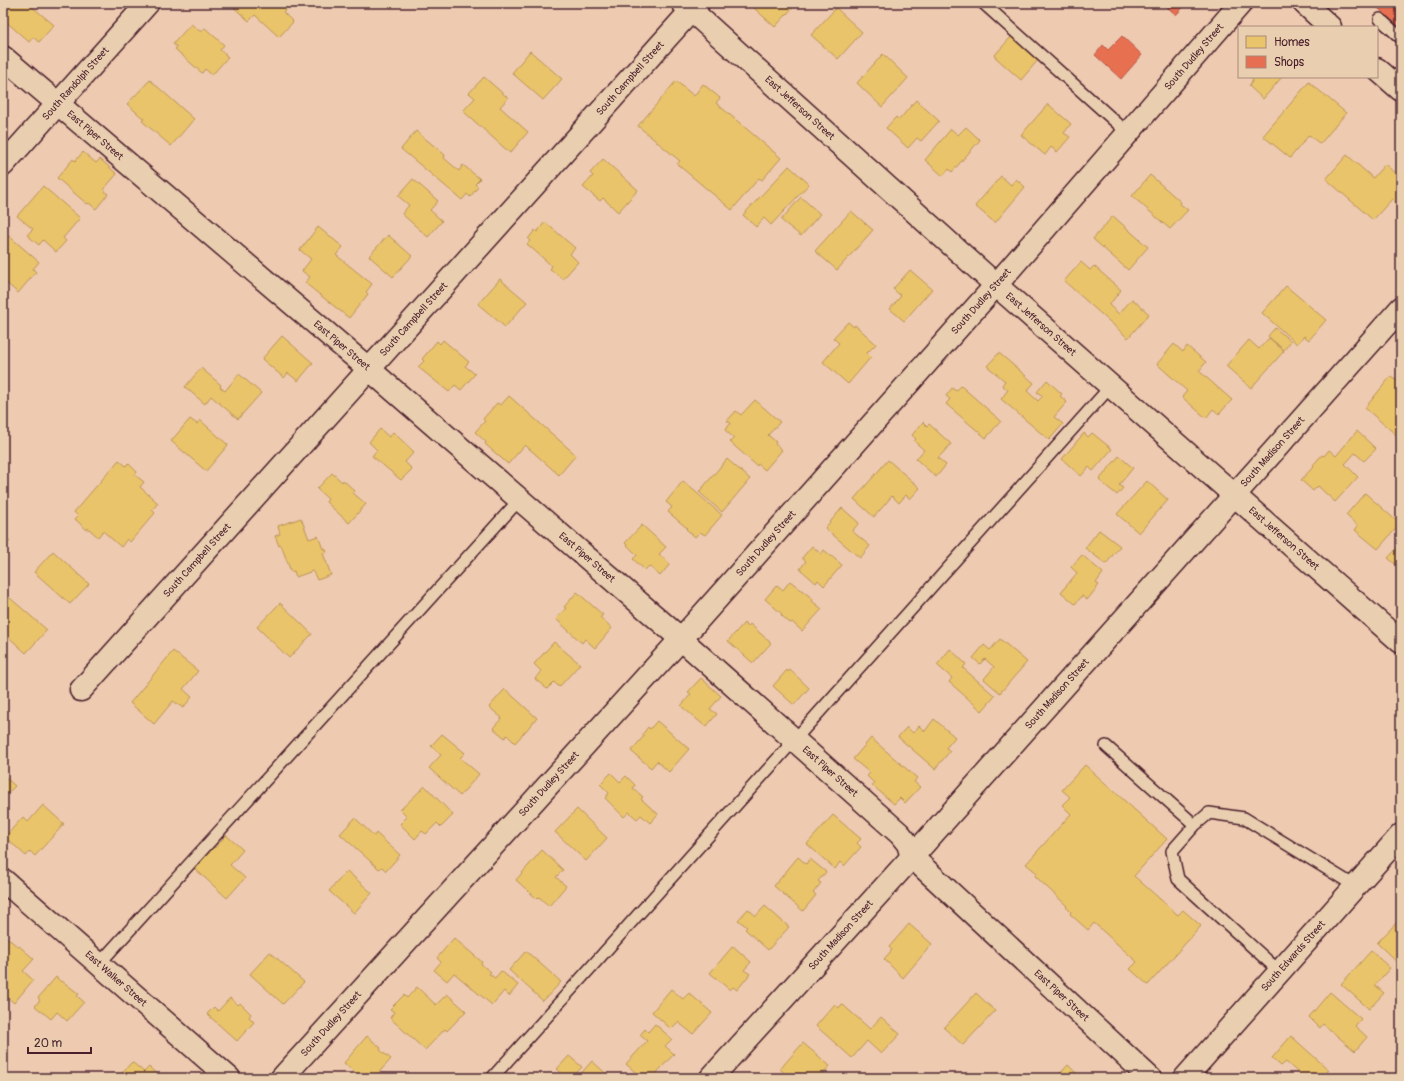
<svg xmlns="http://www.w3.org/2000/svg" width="1404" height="1081" font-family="Pangolin,sans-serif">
<rect width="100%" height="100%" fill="#eecab1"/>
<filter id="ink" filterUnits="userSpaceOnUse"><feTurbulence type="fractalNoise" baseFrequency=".025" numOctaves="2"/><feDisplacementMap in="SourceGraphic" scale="8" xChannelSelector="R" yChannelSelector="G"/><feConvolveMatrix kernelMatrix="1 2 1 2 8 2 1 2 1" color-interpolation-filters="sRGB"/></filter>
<g filter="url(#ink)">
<path fill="#e9c46a" stroke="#b99257" d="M3 3H31L30 5 54 25 39 42 33 37 29 42 3 19Z
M229 3H279L286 9 283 12 293 22 279 37 255 15 249 21Z
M758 3H797L775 27 754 8Z
M836 8 862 32 838 59 811 35Z
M191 24 201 32 205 28 224 45 220 50 228 57 212 75 205 69 202 73 175 49 177 47 173 44Z
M1012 36 1038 60 1021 80 994 56Z
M530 51 562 79 543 100 512 73Z
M883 54 908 78 882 107 857 83Z
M484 77 508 98 500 107 528 132 510 153 463 111 475 98 469 93Z
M1250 77H1282L1263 99 1249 86 1253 80Z
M150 80 194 119 171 146 142 121 144 119 127 104Z
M676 81 694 96 703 84 720 98 716 103 781 158 762 180 759 178 732 210 677 164 680 161 638 126Z
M1309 82 1346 113 1320 144 1309 135 1290 158 1263 136Z
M916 100 939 121 921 141 917 138 908 148 886 128 896 117 899 120Z
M1048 104 1071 124 1064 133 1070 137 1057 152 1051 147 1045 155 1021 135Z
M966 127 980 140 952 172 949 169 943 176 925 160 951 129 958 135Z
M416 131 445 155 444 158 459 171 463 165 480 179 475 184 478 187 470 197 467 194 462 200 401 149Z
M83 152 96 163 100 159 117 174 103 190 108 194 96 209 89 203 87 204 57 178 73 159 75 161Z
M1347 155 1373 178 1385 164 1401 179V207L1392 199 1373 220 1326 179Z
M603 159 638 190 618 212 603 198 600 201 583 187 593 176 590 173Z
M789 166 809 184 771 225 764 218 756 227 743 215Z
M1150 175 1181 202 1180 204 1188 210 1170 229 1132 196Z
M1001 176 1011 185 1016 179 1025 187 995 223 975 206Z
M413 179 438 201 430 210 442 221 428 237 402 214 409 205 398 196Z
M43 186 80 218 63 238 66 241 56 252 43 240 39 245 27 235 33 229 17 216Z
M801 197 820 214 801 236 781 220Z
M851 211 873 230 837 270 815 251Z
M1113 216 1148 247 1128 270 1093 239Z
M545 222 575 248 570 254 578 262 563 279 550 269 552 266 527 244 530 241 528 239 535 230 537 232Z
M318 227 343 247 336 255 372 284 366 292 368 294 349 318 305 283 310 277 302 271 311 259 300 250Z
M3 235 7 238 9 236 39 262 33 269 36 272 18 293 3 280Z
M388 235 412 256 393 277 369 256Z
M1081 262 1090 270 1094 266 1121 290 1109 305 1119 314 1132 299 1149 314 1128 338 1064 281Z
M910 270 932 289 904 321 890 309 901 296 893 289Z
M500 279 527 302 505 327 478 304Z
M1286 286 1326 320 1309 340 1304 336 1297 344 1262 313Z
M848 322 854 327 855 325 876 344 867 353 871 357 848 384 823 362 839 343 833 338Z
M1275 328 1291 341 1284 350 1268 336Z
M282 336 313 363 298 381 288 373 284 378 262 359Z
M1269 338 1284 351 1251 388 1226 366 1249 340 1259 349Z
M443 340 469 362 465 366 475 374 461 390 455 385 449 392 418 367 424 361 422 359 437 341 440 344Z
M1174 344 1183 352 1187 346 1206 362 1199 371 1232 400 1219 414 1213 409 1206 418 1182 397 1187 391 1157 364Z
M999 353 1034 383 1027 391 1038 401 1043 396 1037 392 1047 380 1062 394 1060 396 1067 402 1054 417 1063 424 1049 440 1001 399 1008 390 1002 385 1005 381 987 366Z
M201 368 221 385 220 387 225 391 239 374 261 393 238 419 211 396 205 404 185 387Z
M1391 376 1401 385V439L1365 408Z
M961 386 1001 421 986 438 946 404 950 399 946 396 952 388 956 391Z
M509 396 576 455 559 475 525 445 508 464 485 444 486 442 475 432 485 421 483 419 497 403 501 405Z
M755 400 780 422 768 435 776 442 775 444 782 450 765 470 758 464 757 466 730 442 734 438 725 430 731 423 727 421 736 411 741 415Z
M190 419 197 424 200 420 228 445 206 471 171 441Z
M923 422 927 426 929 424 951 444 938 458 946 465 936 477 916 459 924 450 914 441 916 439 912 435Z
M380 429 389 437 393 432 414 452 405 462 412 469 401 480 372 456 377 450 369 442Z
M1357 431 1376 449 1364 461 1355 453 1345 464 1358 477 1335 502 1318 486 1313 491 1301 480 1314 466 1313 465 1322 455 1324 456 1329 450 1336 456Z
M1084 433 1088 437 1092 433 1112 449 1093 471 1089 467 1081 476 1062 459Z
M1119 456 1133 468 1119 485 1123 488 1117 495 1099 480Z
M727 459 750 479 722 512 699 492Z
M119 460 126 466 128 463 137 472 135 475 144 482 140 487 158 503 152 510 155 513 130 542 127 539 121 547 103 531 98 537 88 528 87 530 75 519 78 516 74 512Z
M888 460 920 488 910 499 906 495 899 503 892 496 874 517 854 499Z
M332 473 342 482 343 480 355 491 353 493 366 504 349 523 326 502 328 499 317 489Z
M683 481 722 515 705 535 700 532 695 537 686 529 687 528 668 512 672 507 666 502Z
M1147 481 1168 500 1139 533 1117 514Z
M1365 493 1400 524 1378 549 1355 530 1358 526 1346 515Z
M842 508 859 523 852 531 870 546 860 558 825 528Z
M301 518 309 539 318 536 323 549 325 548 327 552 323 553 331 575 317 580 313 571 296 577 294 571 291 572 281 545 279 546 275 536 280 534 278 526Z
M642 525 666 547 659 554 670 564 660 576 649 566 645 570 633 559 637 555 625 543Z
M1099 530 1120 546 1106 564 1085 548Z
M3 535 10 541 3 549Z
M1401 544V569L1388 558Z
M812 546 821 554 824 550 842 565 824 586 818 580 816 583 800 569 806 561 802 558Z
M53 551 89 584 70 604 34 572Z
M1082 555 1103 573 1096 583 1099 585 1087 600 1082 596 1075 604 1061 592 1077 573 1071 567Z
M790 581 813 599 812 601 822 609 802 631 792 622 790 623 781 615 782 614 765 599 777 585 783 590Z
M577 592 603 615 600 617 612 628 595 648 585 639 582 643 556 619 566 608 564 607Z
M10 598 47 630 26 653 3 632V605Z
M280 603 312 634 289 658 257 627Z
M744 623 748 627 750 624 771 643 753 663 728 641Z
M1000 639 1027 662 1000 693 984 679 994 667 985 659 980 664 973 658 984 645 990 650Z
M554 642 580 664 559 687 554 682 547 689 535 679 541 671 534 664Z
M950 649 966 664 963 668 995 696 982 711 949 682 952 678 937 665Z
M173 651 198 671 183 689 192 697 183 708 173 701 154 724 130 703Z
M787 670 788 672 790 670 809 688 794 705 773 686Z
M701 678 721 696 710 709 717 714 706 727 681 706 691 694 688 692Z
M505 689 537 718 515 743 507 735 505 738 493 728 502 718 489 707Z
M934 719 955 737 946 748 950 751 935 769 898 737 907 727 913 733 919 726 925 731Z
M657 721 689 749 669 772 657 761 651 768 631 751 644 736 642 735 648 727 650 729Z
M442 734 465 753 460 758 479 774 460 796 429 768 441 755 431 746Z
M871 738 917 778 914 782 920 787 905 803 900 798 894 804 872 785 874 783 867 776 870 773 853 759Z
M1085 765 1167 839 1134 876 1178 915 1183 910 1201 926 1148 985 1130 969 1137 962 1094 923 1088 930 1070 914 1071 912 1066 907 1067 906 1035 876 1037 873 1026 864 1071 814 1062 805 1070 797 1062 790Z
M611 773 620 782 626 776 635 785 633 788 643 797 641 799 658 814 650 823 641 815 637 819 629 812 624 817 605 798 609 793 600 784Z
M3 775 15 786 6 795 4 794 3 795Z
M425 786 453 815 441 827 437 823 426 834 422 831 415 839 400 824 407 817 400 810Z
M43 805 64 824 35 856 30 851 26 856 5 837 23 817 28 822Z
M577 809 607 838 586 861 555 832Z
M833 815 861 839 857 843 861 847 844 866 840 862 835 869 807 844Z
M355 818 374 836 376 833 400 855 386 871 382 867 379 869 340 834Z
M226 835 243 850 230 865 245 878 227 898 193 867 212 845 215 848Z
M542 850 563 870 556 877 566 886 549 906 539 897 537 899 516 880Z
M798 857 806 864 810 859 826 872 818 881 821 883 813 893 816 895 803 911 774 886Z
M347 871 372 893 354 913 329 891Z
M765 906 789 927 768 950 745 929 747 927 738 920 748 909 756 916Z
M1401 918V968L1399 966 1400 965 1377 943Z
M909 924 932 944 903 978 884 959 892 950 889 947Z
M4 935 18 947 19 946 34 959 23 971 33 980 14 1003 3 993V937Z
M454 938 482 962 481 964 491 972 489 974 495 978 501 971 518 985 509 996 504 991 492 1005 454 973 447 981 434 970 441 962 437 958Z
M733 946 751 962 744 970 750 974 737 990 733 987 730 990 710 973Z
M526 951 561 982 543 1001 509 970Z
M1371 951 1390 968 1375 985 1384 993 1369 1009 1341 984Z
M270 952 304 982 283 1004 250 974Z
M56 977 61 982 62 981 79 994 77 996 84 1002 67 1021 57 1012 51 1019 35 1006 40 1000 38 998Z
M417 987 436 1005 447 994 466 1011 447 1031 445 1029 425 1050 390 1018 394 1012 390 1009 404 995 407 998Z
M671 989 683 999 689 993 712 1013 693 1034 678 1022 671 1029 652 1012Z
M1330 992 1361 1019 1355 1026 1367 1037 1355 1051 1323 1024 1320 1028 1309 1017Z
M976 993 995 1011 963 1045 944 1028Z
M230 998 238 1005 240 1003 251 1014 249 1017 254 1022 237 1041 207 1014 214 1007 218 1011Z
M835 1004 839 1008 842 1004 870 1029 881 1017 900 1034 881 1054 867 1041 852 1058 816 1026Z
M655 1024 672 1039 665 1046 674 1054 652 1078H642L626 1064 647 1041 640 1035 645 1029 648 1032Z
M367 1036 381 1048 380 1050 391 1059 374 1078H355L354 1077 357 1074 344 1063Z
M1291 1036 1329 1070 1322 1078H1304L1286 1062 1281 1066 1272 1058Z
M803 1043 830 1066 821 1076 823 1078H790L780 1069Z
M569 1056 582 1067 572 1078H567L557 1069Z
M592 1061 611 1078H577Z
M132 1062 144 1072 149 1067 161 1078H117Z
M1068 1065 1081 1078H1056Z"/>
<path fill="#e76f51" stroke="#b85746" d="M1163 3H1187L1176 15Z
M1372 3H1401V28Z
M1122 36 1142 55 1121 79 1095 55 1103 45 1108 50Z"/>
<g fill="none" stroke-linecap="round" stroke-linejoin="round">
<g stroke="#4a1f2b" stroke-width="14">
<path id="lane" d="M983 3 1128 133
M1380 19 1401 38
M1106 746 1195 825
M99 964 520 499
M1280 972 1178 879 1172 851 1195 825 1209 813 1244 818 1355 886
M492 1078 1111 386"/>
</g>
<g stroke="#4a1f2b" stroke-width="25">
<g id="street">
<path id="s1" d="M683 3 996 285 1401 642"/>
<path d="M1304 3 1330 27"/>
<path id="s2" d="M3 57 369 369 681 639 900 834 908 844 912 857 1150 1078"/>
<path d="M1377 69 1401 90"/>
<path id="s3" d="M81 690 698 3"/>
<path id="s4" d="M3 880 229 1078"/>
<path id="s5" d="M282 1078 681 639 996 285 1241 3"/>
<path id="s6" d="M711 1078 912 857 1401 308"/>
<path id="s7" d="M1185 1078 1401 835"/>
</g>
</g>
<g stroke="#4a1f2b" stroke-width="25">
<g id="secondary">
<path id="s8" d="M3 165 148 3"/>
</g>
</g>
<use href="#lane" stroke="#e9cfb0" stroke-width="11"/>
<use href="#street" stroke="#e9cfb0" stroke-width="22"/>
<use href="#secondary" stroke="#e9cfb0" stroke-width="22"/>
</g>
</g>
<g text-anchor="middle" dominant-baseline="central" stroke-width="4" stroke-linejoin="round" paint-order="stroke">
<g font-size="10" fill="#4a1f2b" stroke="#e9cfb0">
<text stroke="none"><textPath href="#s5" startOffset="1369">South Dudley Street</textPath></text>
<text stroke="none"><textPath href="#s3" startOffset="822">South Campbell Street</textPath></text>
<text stroke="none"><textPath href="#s8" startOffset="109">South Randolph Street</textPath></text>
<text stroke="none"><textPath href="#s1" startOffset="157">East Jefferson Street</textPath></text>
<text stroke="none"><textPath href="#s2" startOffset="121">East Piper Street</textPath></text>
<text stroke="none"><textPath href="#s5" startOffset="1045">South Dudley Street</textPath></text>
<text stroke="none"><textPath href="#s3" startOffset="498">South Campbell Street</textPath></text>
<text stroke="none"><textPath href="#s1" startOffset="481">East Jefferson Street</textPath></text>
<text stroke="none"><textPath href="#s2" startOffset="445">East Piper Street</textPath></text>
<text stroke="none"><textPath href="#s6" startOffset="841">South Madison Street</textPath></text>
<text stroke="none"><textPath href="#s1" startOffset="805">East Jefferson Street</textPath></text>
<text stroke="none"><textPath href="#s5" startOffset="721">South Dudley Street</textPath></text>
<text stroke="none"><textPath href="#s2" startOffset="769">East Piper Street</textPath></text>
<text stroke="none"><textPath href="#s3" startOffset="174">South Campbell Street</textPath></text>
<text stroke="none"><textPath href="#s6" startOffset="517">South Madison Street</textPath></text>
<text stroke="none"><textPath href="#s2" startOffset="1093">East Piper Street</textPath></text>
<text stroke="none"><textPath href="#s5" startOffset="397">South Dudley Street</textPath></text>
<text stroke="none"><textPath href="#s6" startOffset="193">South Madison Street</textPath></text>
<text stroke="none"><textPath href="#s7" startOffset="163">South Edwards Street</textPath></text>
<text stroke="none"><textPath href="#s4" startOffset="150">East Walker Street</textPath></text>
<text stroke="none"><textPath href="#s2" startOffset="1417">East Piper Street</textPath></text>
<text stroke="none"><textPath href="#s5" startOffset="73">South Dudley Street</textPath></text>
</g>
</g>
<rect width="1404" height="1081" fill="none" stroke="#e9cfb0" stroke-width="16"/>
<rect x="8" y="8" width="1388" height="1065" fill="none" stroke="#4a1f2b" stroke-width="1.5" filter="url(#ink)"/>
<rect x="1238" y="26" width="140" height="52" fill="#e9cfb0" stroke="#a9897b"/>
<rect x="1246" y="36" width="20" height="12" fill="#e9c46a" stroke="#a9897b"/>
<text x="1274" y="46" font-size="12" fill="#4a1f2b">Homes</text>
<rect x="1246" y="56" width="20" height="12" fill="#e76f51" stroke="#a9897b"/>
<text x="1274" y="66" font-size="12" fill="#4a1f2b">Shops</text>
<path d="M28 1047v6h63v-6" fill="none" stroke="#4a1f2b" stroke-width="2"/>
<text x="34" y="1047" font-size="12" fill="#4a1f2b" stroke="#e9cfb0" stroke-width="3" paint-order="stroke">20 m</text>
</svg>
